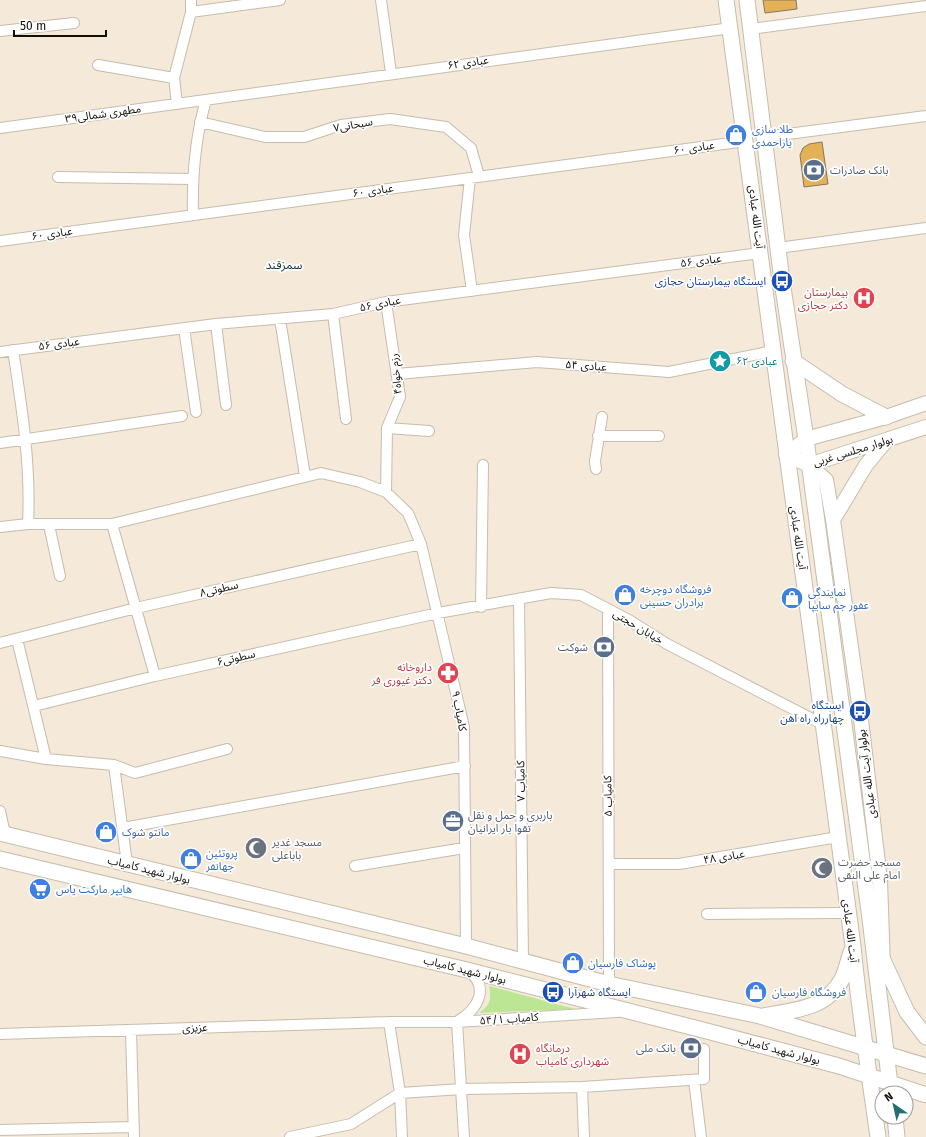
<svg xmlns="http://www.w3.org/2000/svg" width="926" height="1137" font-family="'Fira Sans','Noto Sans Arabic',sans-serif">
<rect width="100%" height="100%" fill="#f5ead9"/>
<path fill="#bce694" d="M489 986 575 1009 479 1013C490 1006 492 999 489 986Z"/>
<path fill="#e5b156" stroke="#807767" d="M763 0H796L797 9 765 13Z
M822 142 828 184 804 187 800 155 803 148 809 144Z"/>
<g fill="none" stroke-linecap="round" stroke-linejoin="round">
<g stroke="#c6bcab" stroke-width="12">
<path id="street" d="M381 0 391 73
M191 12 280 0
M751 29 926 6
M0 31 74 23
M98 65 174 78
M177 104 174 78 191 12V0
M200 122 265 137H304L341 125 390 119 446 127 471 148 479 176
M0 128 731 28
M765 137 926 116
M58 177 192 179
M470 178 464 235 472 291
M193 215C192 176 195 138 206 100
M0 241 746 141
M778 248 926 228
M386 302 400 397 387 428 386 492
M333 314 346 419
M280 319 305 476
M216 324 226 405
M184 328 196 412
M13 350C22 408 31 465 28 524
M0 352 216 324 333 314 386 302 760 253
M397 374 537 362 669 372 773 351
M387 428 429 431
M598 436H659
M0 443 182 416
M596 469 595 461 602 417
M112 524 155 676
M49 525 60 576
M0 527 28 524H112L321 473 360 482 386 492 408 513 421 544 464 727 466 946
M519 599 523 962
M481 607 483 465
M608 609 609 984
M17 639 46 759
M0 643 136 608 421 544
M34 706 155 676 438 613 551 593 581 595 629 620 667 644 824 725
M0 751 46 759 114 765 135 773 227 749
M114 765 127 864
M0 811 5 834
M123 828 465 766
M609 864H679L838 837
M355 866 464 848
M707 914 848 913
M458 1021C477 1010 491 987 468 971
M389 1022 400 1093 402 1137
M457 1022 464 1137
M131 1030 134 1137
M0 1034 389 1022H457L617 1012
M694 1080 701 1137
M582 1087 584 1137
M0 1130 134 1127
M290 1137 351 1124 400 1093 462 1089 582 1087 704 1079V1049"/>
</g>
<g stroke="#c6bcab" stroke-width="16">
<path id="secondary" d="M926 403 886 417 806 439 786 455 809 465 926 427
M809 465 826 480 833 520 860 711 880 880 883 967
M833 520 866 465 886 441"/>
</g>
<g stroke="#c6bcab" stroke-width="17">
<path id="primary" d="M726 0 853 946C859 1010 869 1073 878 1137
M747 0 782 281 806 439 870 919 891 1093
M793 361 842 394 886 417
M0 833 466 946 609 984 760 1016 926 1066
M0 859 467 970 703 1030 839 1066 926 1095
M881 956 907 1012 926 1037
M763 1016C792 1010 826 1010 842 979 846 971 848 961 851 952
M895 1117 897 1137"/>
</g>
<use href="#street" stroke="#fff" stroke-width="10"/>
<use href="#secondary" stroke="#fff" stroke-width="14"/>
<use href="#primary" stroke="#fff" stroke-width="15"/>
</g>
<defs>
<g id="shop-disc" transform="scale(1.15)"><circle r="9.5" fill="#3f7fe0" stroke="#fff"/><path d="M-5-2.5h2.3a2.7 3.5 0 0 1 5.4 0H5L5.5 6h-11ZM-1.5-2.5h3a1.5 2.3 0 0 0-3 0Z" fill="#fff"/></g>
<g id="bank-disc" transform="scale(1.15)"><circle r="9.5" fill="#5c6f8a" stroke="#fff"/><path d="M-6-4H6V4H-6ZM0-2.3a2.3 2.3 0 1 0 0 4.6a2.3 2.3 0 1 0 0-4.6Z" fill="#fff"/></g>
<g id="bus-disc" transform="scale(1.15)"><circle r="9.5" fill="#1a4fb4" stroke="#fff"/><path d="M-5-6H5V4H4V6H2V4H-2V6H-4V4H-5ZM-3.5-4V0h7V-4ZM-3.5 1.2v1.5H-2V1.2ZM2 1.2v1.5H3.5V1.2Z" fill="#fff"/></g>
<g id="hospital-disc" transform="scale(1.15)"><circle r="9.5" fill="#e0444e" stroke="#fff"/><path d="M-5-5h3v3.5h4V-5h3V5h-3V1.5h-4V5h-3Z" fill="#fff"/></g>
<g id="sight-disc" transform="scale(1.15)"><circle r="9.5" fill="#0f9aa8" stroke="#fff"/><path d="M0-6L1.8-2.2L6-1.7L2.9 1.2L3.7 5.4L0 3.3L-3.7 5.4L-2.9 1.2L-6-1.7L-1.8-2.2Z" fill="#fff"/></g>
<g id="pharmacy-disc" transform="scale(1.15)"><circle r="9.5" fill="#e0444e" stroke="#fff"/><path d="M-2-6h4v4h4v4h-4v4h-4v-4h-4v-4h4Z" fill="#fff"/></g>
<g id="office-disc" transform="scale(1.15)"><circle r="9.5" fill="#5c6f8a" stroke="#fff"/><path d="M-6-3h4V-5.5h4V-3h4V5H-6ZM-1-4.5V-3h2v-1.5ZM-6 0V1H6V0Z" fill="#fff"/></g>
<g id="mosque-disc" transform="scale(1.15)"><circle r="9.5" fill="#6b7280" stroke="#fff"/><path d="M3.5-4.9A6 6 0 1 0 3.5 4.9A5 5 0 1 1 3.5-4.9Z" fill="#fff"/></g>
<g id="supermarket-disc" transform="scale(1.15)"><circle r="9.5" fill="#3f7fe0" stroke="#fff"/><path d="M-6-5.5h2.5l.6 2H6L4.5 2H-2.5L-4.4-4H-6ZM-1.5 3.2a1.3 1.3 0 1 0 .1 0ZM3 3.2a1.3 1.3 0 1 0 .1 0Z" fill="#fff"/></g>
</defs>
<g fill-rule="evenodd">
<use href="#shop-disc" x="736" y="135"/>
<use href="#bank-disc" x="814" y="170"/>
<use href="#bus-disc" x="782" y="281"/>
<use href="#hospital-disc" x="864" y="298"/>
<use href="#sight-disc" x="720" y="361"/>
<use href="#shop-disc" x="625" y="595"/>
<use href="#shop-disc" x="792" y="598"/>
<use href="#bank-disc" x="604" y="647"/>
<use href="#pharmacy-disc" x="448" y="673"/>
<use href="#bus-disc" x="860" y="711"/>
<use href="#office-disc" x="453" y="821"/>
<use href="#shop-disc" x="106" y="832"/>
<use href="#mosque-disc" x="256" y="848"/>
<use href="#shop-disc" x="191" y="859"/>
<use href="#mosque-disc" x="822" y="868"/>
<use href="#supermarket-disc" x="40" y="889"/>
<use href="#shop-disc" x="573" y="963"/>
<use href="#bus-disc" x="553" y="992"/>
<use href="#shop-disc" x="756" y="992"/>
<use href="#bank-disc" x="691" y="1048"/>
<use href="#hospital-disc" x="520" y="1054"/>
</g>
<g text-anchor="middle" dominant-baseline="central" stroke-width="3.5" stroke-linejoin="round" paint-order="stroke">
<g font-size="11" fill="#130f09" stroke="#fff">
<text transform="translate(468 63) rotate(-8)">عبادی ۶۲</text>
<text transform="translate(103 114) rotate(-8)">مطهری شمالی۳۹</text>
<text transform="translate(353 125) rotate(-10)">سبحانی۷</text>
<text transform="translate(694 148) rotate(-8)">عبادی ۶۰</text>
<text transform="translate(373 191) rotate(-8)">عبادی ۶۰</text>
<text transform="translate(756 217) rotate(83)">آیت الله عبادی</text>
<text transform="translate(52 234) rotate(-8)">عبادی ۶۰</text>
<text transform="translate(701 261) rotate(-7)">عبادی ۵۶</text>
<text transform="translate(380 304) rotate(-11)">عبادی ۵۶</text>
<text transform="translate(59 344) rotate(-7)">عبادی ۵۶</text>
<text transform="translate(586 366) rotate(4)">عبادی ۵۴</text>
<text transform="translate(396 374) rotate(-96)">رزم خواه۴</text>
<text transform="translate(853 451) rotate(-17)">بولوار مجلسی غربی</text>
<text transform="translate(798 538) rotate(82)">آیت الله عبادی</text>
<text transform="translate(219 589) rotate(-13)">سطوتی۸</text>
<text transform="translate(638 627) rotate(31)">خیابان حجتی</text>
<text transform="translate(236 658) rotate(-13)">سطوتی۶</text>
<text transform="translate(459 711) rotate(79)">کامیاب ۹</text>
<text transform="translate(867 774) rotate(-97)">بولوار آیت الله عبادی</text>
<text transform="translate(521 781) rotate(-91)">کامیاب ۷</text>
<text transform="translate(608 796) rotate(-91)">کامیاب ۵</text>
<text transform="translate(724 857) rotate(-9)">عبادی ۴۸</text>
<text transform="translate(149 870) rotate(14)">بولوار شهید کامیاب</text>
<text transform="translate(850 931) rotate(83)">آیت الله عبادی</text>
<text transform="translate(465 970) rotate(14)">بولوار شهید کامیاب</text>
<text transform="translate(509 1019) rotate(-4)">کامیاب ۵۴/۱</text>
<text transform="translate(195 1028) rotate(-2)">عزیزی</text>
<text transform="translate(779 1050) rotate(15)">بولوار شهید کامیاب</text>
</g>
<g font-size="11" fill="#366cbe" stroke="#fff" text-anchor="start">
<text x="752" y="129">طلا سازی<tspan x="752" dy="13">یاراحمدی</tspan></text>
<text x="640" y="589">فروشگاه دوچرخه<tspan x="640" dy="13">برادران حسینی</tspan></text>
<text x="808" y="592">نمایندگی<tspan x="808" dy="13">عفور جم سایپا</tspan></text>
<text x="122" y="832">مانتو شوک</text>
<text x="206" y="853">پروتئین<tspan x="206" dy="13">جهانفر</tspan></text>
<text x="56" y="889">هایپر مارکت یاس</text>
<text x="588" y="963">پوشاک فارسیان</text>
<text x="772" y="992">فروشگاه فارسیان</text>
</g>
<g font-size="11" fill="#4e5e75" stroke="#fff" text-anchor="start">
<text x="830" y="170">بانک صادرات</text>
<text x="588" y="647" text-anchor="end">شوكت</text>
<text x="468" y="815">باربری و حمل و نقل<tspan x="468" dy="13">تقوا بار ایرانیان</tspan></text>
<text x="676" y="1048" text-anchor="end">بانک ملی</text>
</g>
<g font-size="11" fill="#164399" stroke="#fff" text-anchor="end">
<text x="766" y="281">ایستگاه بیمارستان حجازی</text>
<text x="844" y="705">ایستگاه<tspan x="844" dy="13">چهارراه راه آهن</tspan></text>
<text x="568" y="992" text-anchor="start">ایستگاه شهرآرا</text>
</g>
<g font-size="11" fill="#be3a42" stroke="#fff" text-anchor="end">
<text x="848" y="292">بیمارستان<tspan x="848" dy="13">دکتر حجازی</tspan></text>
<text x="432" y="667">داروخانه<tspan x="432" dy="13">دکتر غیوری فر</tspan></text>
<text x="536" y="1048" text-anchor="start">درمانگاه<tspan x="536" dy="13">شهرداری کامیاب</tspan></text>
</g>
<g font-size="11" fill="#0d838f" stroke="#fff" text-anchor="start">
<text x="736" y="361">عبادی ۶۲</text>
</g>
<g font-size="11" fill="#5b616d" stroke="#fff" text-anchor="start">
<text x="272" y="842">مسجد غدیر<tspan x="272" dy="13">باباعلی</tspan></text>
<text x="838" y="862">مسجد حضرت<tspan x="838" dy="13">امام علی النقی</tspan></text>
</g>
<g font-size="12" fill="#103334" stroke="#fff">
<text x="284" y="265">سمزقند</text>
</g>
</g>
<g transform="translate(894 1105) rotate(326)"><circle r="19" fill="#ffffff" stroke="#a19f9d"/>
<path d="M0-3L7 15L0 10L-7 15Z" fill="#236e70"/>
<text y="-6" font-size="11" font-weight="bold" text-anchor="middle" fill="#130f09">N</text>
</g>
<path d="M14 30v6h92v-6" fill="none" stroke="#130f09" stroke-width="2"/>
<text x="20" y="30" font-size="12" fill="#130f09" stroke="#ffffff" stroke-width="3" paint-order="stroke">50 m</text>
</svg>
